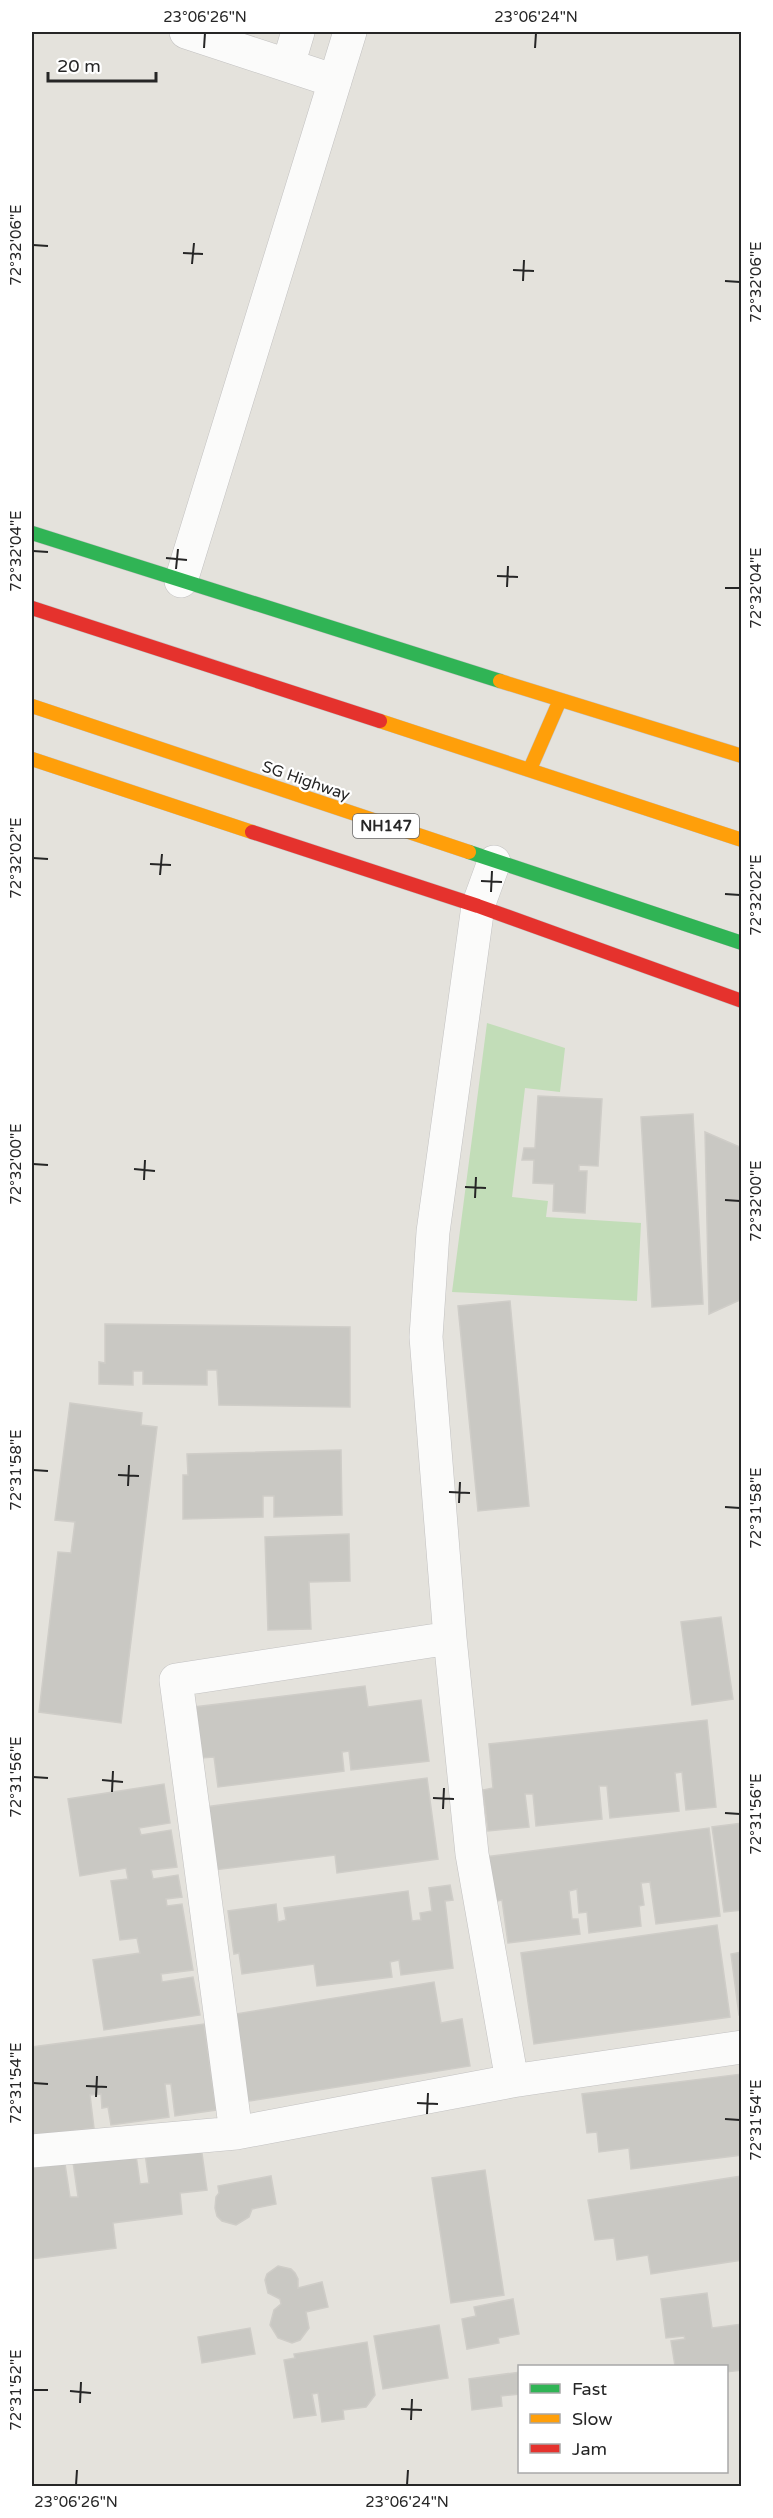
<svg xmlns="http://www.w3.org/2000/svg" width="773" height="2518" font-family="'Varela Round',sans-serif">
<rect width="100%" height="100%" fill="#e4e2dc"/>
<path fill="#c2ddb8" d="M487 1023 565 1048 560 1092 525 1088 512 1197 548 1201 546 1217 641 1223 637 1301 452 1292Z"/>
<path fill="#c9c8c3" stroke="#cfcdc8" stroke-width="1.5" d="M538 1096 602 1099 598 1166 579 1165V1171H587L585 1213 553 1211 554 1184 533 1183 534 1160H522L524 1148H535Z
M693 1114 703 1304 652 1307 641 1117Z
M705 1132 742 1148V1299L709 1314Z
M510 1301 529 1506 478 1511 458 1306Z
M105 1324 350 1327V1407L219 1405 217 1370H207V1385L143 1384V1371H133V1385L99 1384V1362L105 1363Z
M70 1403 142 1413 141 1425 157 1427 121 1723 39 1712 58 1552 71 1553 75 1522 55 1520Z
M341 1450 342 1515 274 1517V1496H263V1517L183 1519V1475H188L187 1454Z
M349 1534 350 1581 309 1582 311 1629 268 1630 265 1537Z
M721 1617 733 1699 692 1705 681 1622Z
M365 1686 368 1707 421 1700 429 1761 351 1770 349 1751 342 1752 344 1771 218 1787 214 1757 201 1758 194 1707Z
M707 1720 716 1807 686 1810 682 1772 675 1773 679 1811 610 1818 607 1786H599L602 1819 536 1826 533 1794H525L529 1827 488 1831 483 1790 493 1788 489 1744Z
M427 1778 438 1859 337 1873 335 1855 214 1870 205 1807Z
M164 1784 170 1823 139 1828 141 1835 171 1830 177 1867 151 1870 153 1879 178 1875 182 1897 166 1899 167 1906 182 1904 193 1970 161 1974 162 1982 193 1977 200 2015 104 2030 93 1960 140 1953 137 1938 120 1940 111 1881 128 1879 126 1868 80 1876 68 1799Z
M742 1823V1910L724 1912 712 1827Z
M709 1828 720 1916 656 1924 650 1882 641 1883 644 1905 639 1906 641 1926 589 1933 587 1912 579 1913 577 1889 569 1891 572 1919H578L580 1934 508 1943 502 1900 491 1902 485 1857Z
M450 1885 453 1900 445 1901 453 1968 401 1975 399 1960 390 1962 392 1977 317 1986 314 1964 242 1974 239 1953 234 1954 228 1911 276 1904 278 1922 286 1920 284 1908 408 1891 412 1921 421 1920 420 1913 432 1911 429 1888Z
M717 1925 730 2017 534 2044 521 1953Z
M742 1952V2015H739L731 1954Z
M434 1982 441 2023 462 2019 470 2066 243 2102 236 2058 243 2057 241 2042 233 2043 229 2015Z
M204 2024 216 2110 175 2116 171 2084H165L169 2117 111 2125 108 2107 102 2108 101 2094 90 2095 94 2128 32 2136V2047Z
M742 2074V2155L631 2169 629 2148 599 2152 597 2132 587 2133 582 2094Z
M201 2146 207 2190 180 2193 182 2214 113 2223 116 2248 32 2259V2168L65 2164 70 2197H78L73 2162 136 2155 140 2184 149 2183 145 2153Z
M485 2170 504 2295 451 2303 432 2178Z
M271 2176 276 2204 252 2209 249 2217 236 2225 222 2221 217 2216 215 2208 216 2197 219 2193 218 2186Z
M742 2176V2260L651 2274 648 2255 617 2260 614 2238 595 2240 588 2200Z
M278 2266 291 2269 295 2273 298 2279V2288L322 2282 328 2307 306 2312 309 2328 300 2340 292 2343 278 2338 270 2325 274 2310 281 2304 280 2299 268 2293 265 2280 267 2274Z
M707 2293 712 2328 742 2324V2370L726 2372V2366H675L671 2341 685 2339 684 2336 666 2338 661 2299Z
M513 2299 519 2334 498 2338 499 2343 467 2349 462 2319 476 2316 474 2307Z
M439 2325 448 2378 383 2389 374 2336Z
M250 2328 255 2354 202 2363 198 2337Z
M367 2342 375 2395 366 2407 343 2410 344 2419 322 2422 318 2393 312 2394 316 2415 294 2418 284 2360 295 2358 294 2354Z
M520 2372V2394L501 2396 502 2406 472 2410 469 2379Z"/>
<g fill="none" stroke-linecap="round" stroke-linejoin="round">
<g stroke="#c2c1c1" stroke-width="34">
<path id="street" d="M186 32 335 81
M288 65 298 32
M181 581 350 32
M494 862 478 906 433 1232 426 1337 450 1638 176 1680 236 2133 512 2081 742 2047
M450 1638 472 1854 512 2081
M32 2151 236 2133"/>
</g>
<g stroke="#c2c1c1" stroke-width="15">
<path id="fast" d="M32 533 500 681
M469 852 742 943"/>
</g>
<g stroke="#c2c1c1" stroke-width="15">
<path id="slow" d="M500 681 742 756
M32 706 469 852
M380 721 742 840
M32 759 252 832
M530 769 560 700"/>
</g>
<g stroke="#c2c1c1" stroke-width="15">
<path id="jam" d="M32 608 380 721
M252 832 478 906 742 1001"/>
</g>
<use href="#street" stroke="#fbfbfa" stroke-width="33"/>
<use href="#fast" stroke="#30b455" stroke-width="14"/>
<use href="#slow" stroke="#ff9f0a" stroke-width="14"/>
<use href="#jam" stroke="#e5322d" stroke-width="14"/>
</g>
<path fill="none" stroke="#262626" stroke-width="2" d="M204 48 205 33M535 48 536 33M33 245 48 246M183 253 203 254M192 264 194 243M513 270 534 271M523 281 524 260M725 281 740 282M33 551 48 552M166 558 187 560M176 569 178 549M497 576 518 577M507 587 508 566M725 588H740M33 858 48 859M150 864 171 865M160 875 162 854M481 881 502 882M491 892 492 871M725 894 740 895M33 1164 48 1165M134 1169 155 1171M144 1180 145 1160M465 1187 486 1188M475 1198 476 1177M725 1200 740 1201M33 1470 48 1471M118 1475 139 1476M128 1486 129 1465M449 1492 470 1493M459 1503 460 1482M725 1507 740 1508M33 1777 48 1778M102 1780 123 1782M112 1792 113 1771M433 1798 454 1799M443 1809 444 1788M725 1813 740 1814M33 2083 48 2084M86 2086 107 2087M96 2097 97 2076M417 2103 438 2104M427 2114 428 2093M725 2119 740 2120M33 2390H48M70 2391 91 2393M80 2403 81 2382M401 2409 422 2410M411 2420 412 2399M76 2485 77 2470M407 2485 408 2470"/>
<g text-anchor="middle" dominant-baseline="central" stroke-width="4.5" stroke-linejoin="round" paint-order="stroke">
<rect fill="#fff" stroke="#676767" stroke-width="1.5" x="353" y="814" width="66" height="24" rx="4.5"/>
<g font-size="15" font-weight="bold" fill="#262626">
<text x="386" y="826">NH147</text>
</g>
<g font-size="16" fill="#262626" stroke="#fff">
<text transform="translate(306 781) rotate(19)">SG Highway</text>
</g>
</g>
<rect width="773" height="2518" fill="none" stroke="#ffffff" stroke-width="66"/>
<rect x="518" y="2365" width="210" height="108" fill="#ffffff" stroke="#a8a8a8" stroke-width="1.5"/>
<rect x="530" y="2384" width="30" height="9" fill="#30b455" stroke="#a8a8a8" stroke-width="1.5"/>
<text x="572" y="2395" font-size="18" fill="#262626">Fast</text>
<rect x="530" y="2414" width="30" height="9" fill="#ff9f0a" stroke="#a8a8a8" stroke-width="1.5"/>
<text x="572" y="2425" font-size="18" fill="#262626">Slow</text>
<rect x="530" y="2444" width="30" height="9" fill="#e5322d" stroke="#a8a8a8" stroke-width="1.5"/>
<text x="572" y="2455" font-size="18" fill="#262626">Jam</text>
<path d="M48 72v9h108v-9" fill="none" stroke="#262626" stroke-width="3"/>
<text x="57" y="72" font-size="18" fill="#262626" stroke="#ffffff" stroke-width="4.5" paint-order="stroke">20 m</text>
<rect x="33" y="33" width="707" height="2452" fill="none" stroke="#262626" stroke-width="2"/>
<g font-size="15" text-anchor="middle" fill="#262626">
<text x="205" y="22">23°06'26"N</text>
<text x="536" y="22">23°06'24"N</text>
<text transform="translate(16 245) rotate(-90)" y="5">72°32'06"E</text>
<text transform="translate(756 282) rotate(-90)" y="5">72°32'06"E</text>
<text transform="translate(16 551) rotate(-90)" y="5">72°32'04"E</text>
<text transform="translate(756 588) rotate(-90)" y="5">72°32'04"E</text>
<text transform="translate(16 858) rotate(-90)" y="5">72°32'02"E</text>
<text transform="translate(756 895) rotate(-90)" y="5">72°32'02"E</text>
<text transform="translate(16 1164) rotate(-90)" y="5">72°32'00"E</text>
<text transform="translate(756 1201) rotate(-90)" y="5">72°32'00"E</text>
<text transform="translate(16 1470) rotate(-90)" y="5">72°31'58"E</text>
<text transform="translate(756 1508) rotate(-90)" y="5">72°31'58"E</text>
<text transform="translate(16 1777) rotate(-90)" y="5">72°31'56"E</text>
<text transform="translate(756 1814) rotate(-90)" y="5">72°31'56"E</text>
<text transform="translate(16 2083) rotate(-90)" y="5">72°31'54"E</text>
<text transform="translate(756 2120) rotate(-90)" y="5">72°31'54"E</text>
<text transform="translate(16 2390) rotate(-90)" y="5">72°31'52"E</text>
<text x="76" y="2507">23°06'26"N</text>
<text x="407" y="2507">23°06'24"N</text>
</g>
</svg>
